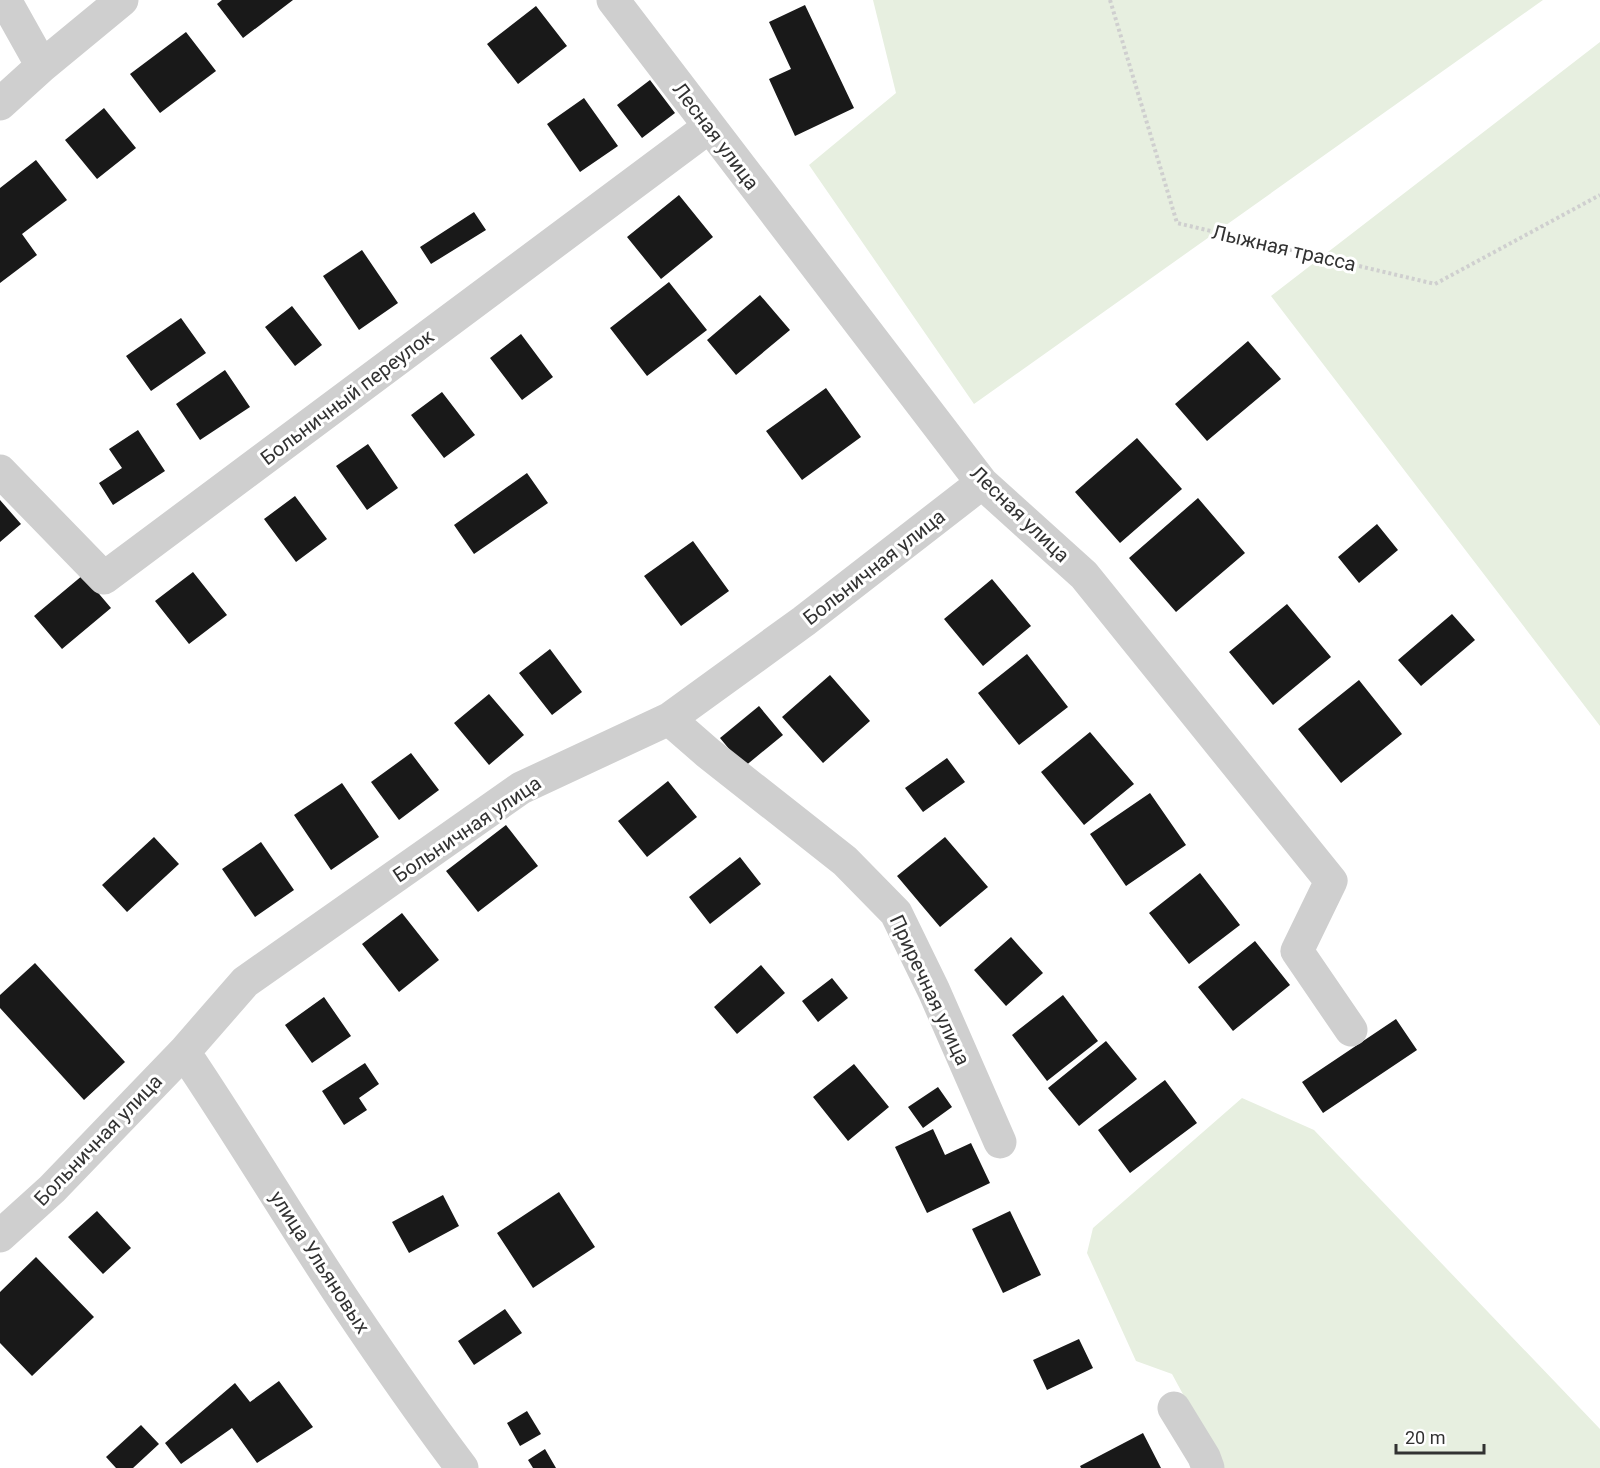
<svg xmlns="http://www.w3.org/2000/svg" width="1600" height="1468" font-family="Roboto,sans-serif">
<rect width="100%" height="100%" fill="#fff"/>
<path fill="#e7efe0" d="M873 0H1543L974 404 809 165 896 93Z
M1600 42V726L1271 296Z
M1242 1098 1314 1130 1600 1429V1468H1223L1172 1374 1136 1361 1087 1253 1093 1228Z"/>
<path fill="#191919" d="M222 0H293L243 38 217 4Z
M805 5 854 108 795 136 769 79 791 69 769 22Z
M536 6 567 46 518 84 487 44Z
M186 32 216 71 160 113 130 74Z
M650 80 675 113 642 138 617 105Z
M584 98 618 146 580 172 547 124Z
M104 108 136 148 97 179 65 140Z
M36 160 67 200 22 234 37 255 0 283V188Z
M679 195 713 237 661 279 627 237Z
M474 212 486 230 431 264 420 247Z
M362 250 398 303 359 330 323 276Z
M669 282 707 330 647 376 610 328Z
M760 295 790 330 736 375 707 340Z
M292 306 322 345 295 366 265 327Z
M181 318 206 353 151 391 126 356Z
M521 334 553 377 522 400 490 358Z
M1248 341 1281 379 1207 441 1175 404Z
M225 370 250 407 200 440 176 404Z
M826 388 861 437 802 480 766 431Z
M442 392 475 435 444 458 411 415Z
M138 430 165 471 113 505 99 483 122 468 109 449Z
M1137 438 1182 489 1120 543 1075 492Z
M368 444 398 488 367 510 336 466Z
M527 473 548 503 474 554 454 525Z
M295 496 327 539 296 562 264 519Z
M1198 498 1245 553 1176 612 1129 558Z
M0 500 21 524 0 542Z
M1377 524 1398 550 1359 583 1338 557Z
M693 541 729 591 681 626 644 576Z
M193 572 227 615 189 644 155 601Z
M83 575 111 608 62 649 34 616Z
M992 579 1031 626 983 666 944 619Z
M1287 604 1331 657 1273 705 1229 652Z
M1452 614 1475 640 1421 686 1398 660Z
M550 649 582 692 552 715 519 673Z
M1027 654 1068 707 1019 745 978 693Z
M830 675 870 721 823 763 782 717Z
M1359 680 1402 734 1341 783 1298 729Z
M489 694 524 735 489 765 454 723Z
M759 706 783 735 744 767 720 738Z
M1090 732 1134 784 1084 825 1041 772Z
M411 753 439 790 399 820 371 782Z
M947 758 965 782 923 812 905 788Z
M668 781 697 817 647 857 618 821Z
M342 783 379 837 331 870 294 815Z
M1150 793 1186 845 1126 886 1090 834Z
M506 825 538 866 478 912 446 871Z
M154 837 179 864 127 912 102 885Z
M945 837 988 887 940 927 897 876Z
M261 842 294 890 255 917 222 869Z
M740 857 761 884 710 924 689 897Z
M1200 873 1240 925 1189 964 1149 913Z
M402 913 439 960 399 992 362 944Z
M1011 937 1043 973 1006 1006 974 970Z
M1255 941 1290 985 1233 1031 1198 987Z
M35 963 125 1062 84 1100 0 1008V995Z
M761 965 785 993 737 1034 714 1007Z
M832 978 848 998 818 1022 802 1001Z
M1063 995 1098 1041 1047 1081 1012 1035Z
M324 997 351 1036 312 1063 285 1025Z
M1396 1019 1417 1050 1323 1113 1302 1082Z
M1106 1041 1137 1079 1079 1126 1048 1088Z
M365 1063 379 1084 359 1098 367 1110 344 1125 322 1091Z
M854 1064 889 1107 848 1141 813 1097Z
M1165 1080 1197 1123 1130 1173 1098 1130Z
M938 1087 952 1107 923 1128 908 1107Z
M933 1129 945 1155 971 1143 990 1183 927 1213 895 1147Z
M559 1192 595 1247 533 1288 497 1233Z
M443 1195 459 1226 409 1253 392 1222Z
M97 1211 131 1248 103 1274 68 1237Z
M1010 1211 1041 1275 1003 1293 972 1229Z
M36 1257 94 1317 32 1376 0 1343V1292Z
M505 1309 522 1333 474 1365 458 1341Z
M1079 1339 1093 1368 1047 1390 1033 1360Z
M279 1381 313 1427 257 1463 232 1428 181 1464 165 1443 235 1383 250 1402Z
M527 1411 541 1434 520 1446 507 1423Z
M141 1425 159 1444 133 1468H116L106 1457Z
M1143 1433 1161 1468H1081L1080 1466Z
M545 1449 556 1468H533L528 1460Z"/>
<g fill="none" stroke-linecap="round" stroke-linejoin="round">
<path stroke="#cfcfcf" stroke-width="4" stroke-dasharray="3 3" stroke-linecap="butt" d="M1110 0 1177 223 1435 284 1600 195"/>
<path stroke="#cfcfcf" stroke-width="33" d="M5 0 42 66
M613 0 982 483 1084 575 1331 881 1297 951 1351 1030
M0 104 42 66 122 0
M0 471 104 578 709 127
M669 719 708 753 845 861 896 913 934 991 1000 1142
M184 1052C240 1135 291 1221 347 1305 384 1360 422 1415 462 1468
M0 1236 52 1189 184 1052 245 982 521 788 669 719 804 621 982 483
M1174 1408 1204 1457 1208 1468"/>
</g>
<g text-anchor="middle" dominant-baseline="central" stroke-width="6" stroke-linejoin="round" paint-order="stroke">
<g font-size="20" fill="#323232" stroke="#fff">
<text transform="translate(716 136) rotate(53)">Лесная улица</text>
<text transform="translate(1284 248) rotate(13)">Лыжная трасса</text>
<text transform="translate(347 397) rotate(-37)">Больничный переулок</text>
<text transform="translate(1020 514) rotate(44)">Лесная улица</text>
<text transform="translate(874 567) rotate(-38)">Больничная улица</text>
<text transform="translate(467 829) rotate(-34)">Больничная улица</text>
<text transform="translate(930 990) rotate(65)">Приречная улица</text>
<text transform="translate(98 1140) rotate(-46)">Больничная улица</text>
<text transform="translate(320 1262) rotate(57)">улица Ульяновых</text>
</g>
</g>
<path d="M1396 1444v9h88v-9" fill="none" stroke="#323232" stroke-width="3"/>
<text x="1405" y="1444" font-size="18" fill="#323232" stroke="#ffffff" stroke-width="4.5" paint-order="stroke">20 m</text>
</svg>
